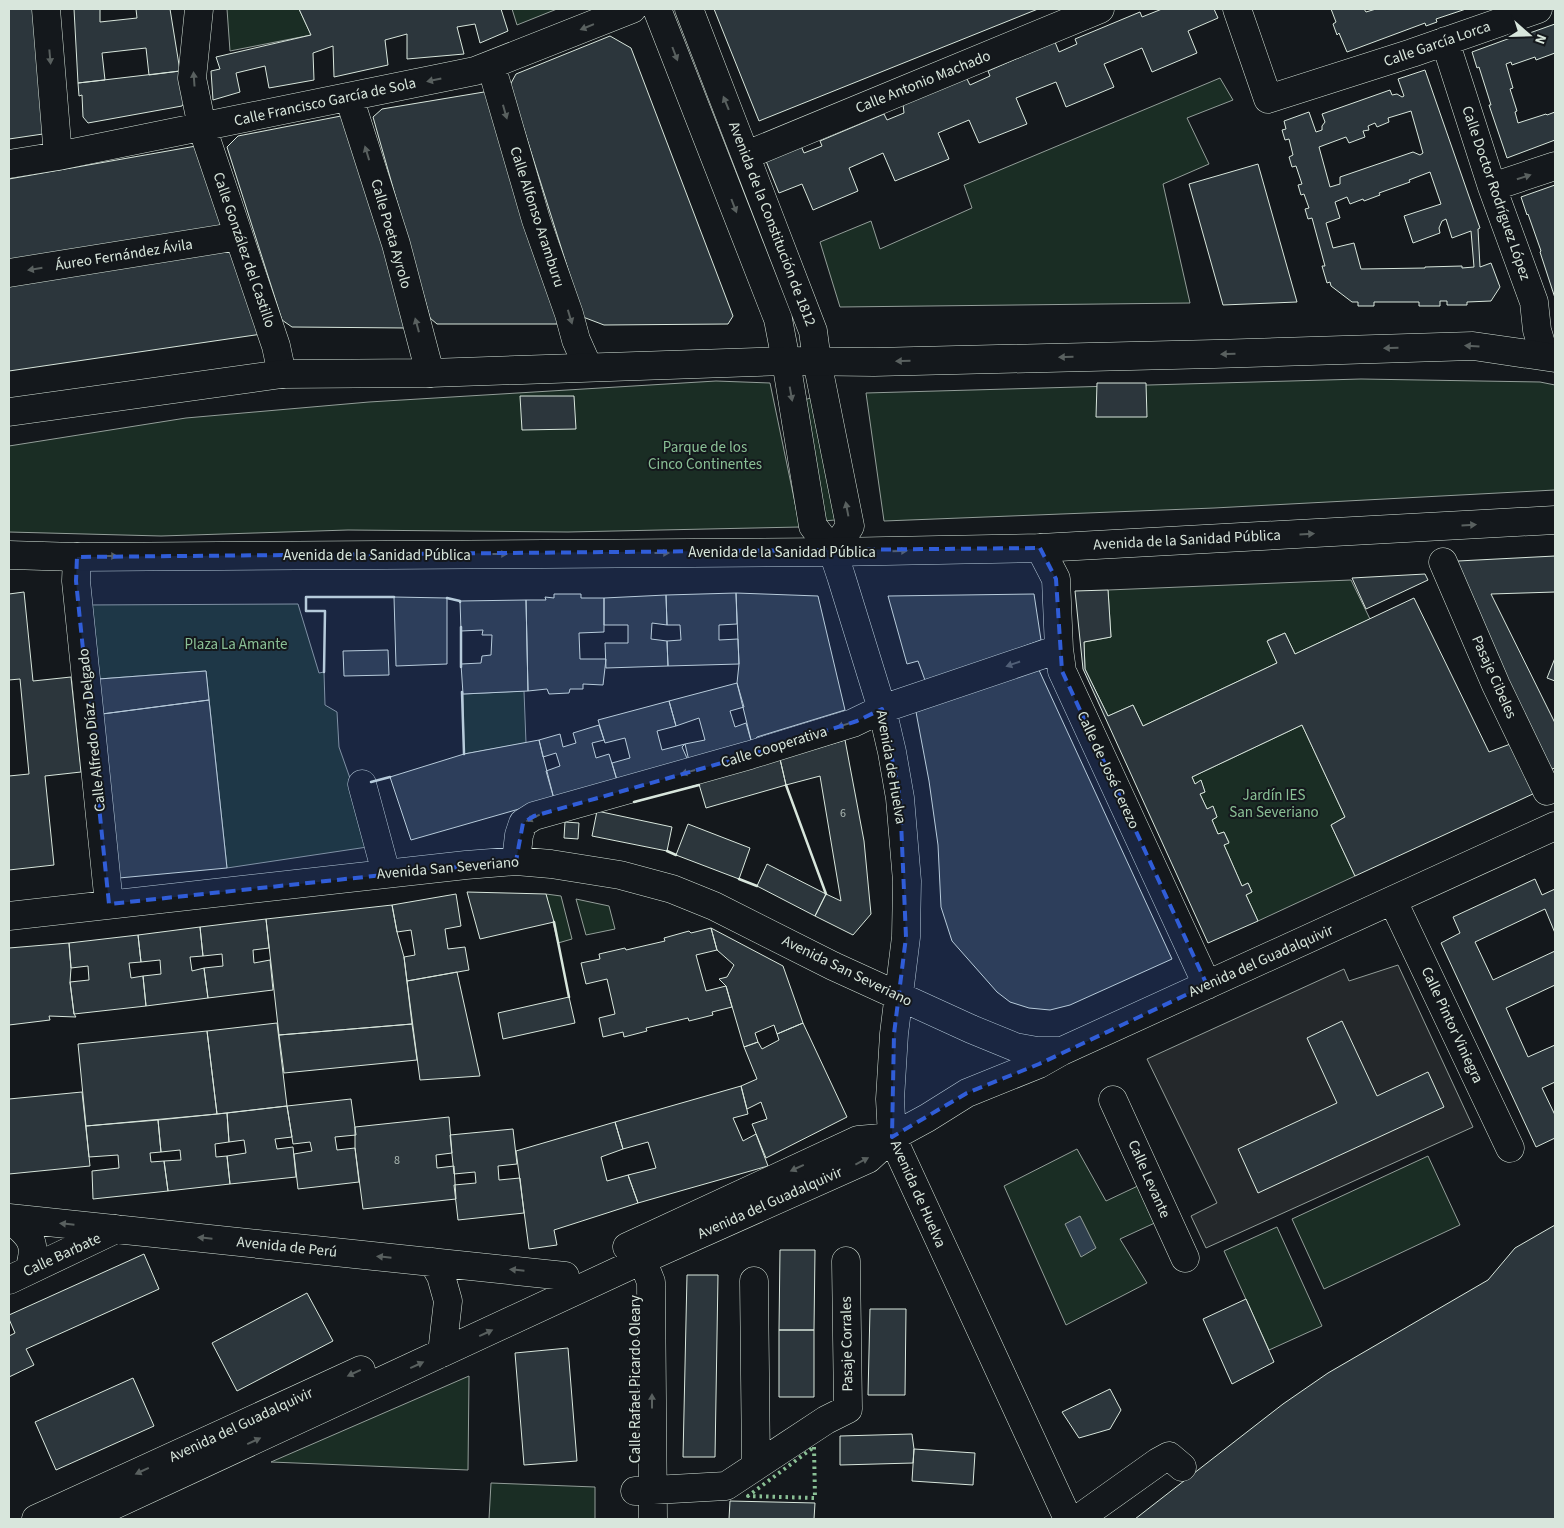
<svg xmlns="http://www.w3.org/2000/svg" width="1564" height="1528" font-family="'Source Sans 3',sans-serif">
<rect width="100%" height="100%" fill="#14181c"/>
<path fill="#1a2d24" stroke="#939e99" d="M227 9H299L311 35 230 51Z
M512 9H557L517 25Z
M1220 78 1233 100 1187 118 1209 164 1163 184 1190 303 840 307 820 242 871 221 880 249 972 208 964 185Z
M1361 379 1540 382 1555 385V490L1214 508 884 521 866 393Z
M716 381 770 383 800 527 568 532 348 530 161 536 9 532V446L186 418 369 402Z
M813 397 835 520 823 521 802 401Z
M1351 580 1370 619 1295 654 1285 633 1268 640 1277 663 1143 726 1133 705 1108 716 1085 669 1084 642 1111 637 1108 590Z
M298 604 319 673 324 672 325 705 337 712 339 747 374 846 227 868 206 671 99 679 83 605Z
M524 691 526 743 464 754 463 694Z
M1302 725 1345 817 1331 825 1355 876 1258 921 1246 895 1252 892 1248 883 1242 886 1224 845 1229 842 1224 832 1218 834 1212 820 1217 817 1213 807 1207 809 1200 794 1205 792 1201 781 1195 784 1192 777Z
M546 894 561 896 572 939 558 943Z
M576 899 609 906 615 929 586 935Z
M1077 1149 1106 1201 1142 1184 1159 1221 1120 1239 1147 1283 1066 1325 1004 1186Z
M1428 1156 1460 1225 1324 1289 1292 1219Z
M1277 1227 1322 1326 1269 1350 1224 1251Z
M469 1376 468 1470 271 1462Z
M491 1483 595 1487V1519H489Z"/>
<path fill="#24282b" stroke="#939e99" d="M1398 965 1473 1127 1206 1248 1191 1216 1217 1203 1147 1059 1344 969 1349 981Z"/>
<path fill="#2f3f4d" stroke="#939e99" d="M1080 1216 1096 1248 1081 1257 1065 1224Z"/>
<path fill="#2c363c" stroke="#d8e6dc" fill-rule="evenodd" d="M9 9H40L43 134 9 139Z
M74 9H100V22L137 18 136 9H170L180 71 149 75 146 48 102 53 105 80 78 83Z
M299 9H501L508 31 480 43 475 24 457 27 464 54 407 59V34L385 40 388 65 334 77 333 46 313 53 314 80 269 88 265 66 236 73 240 92 213 100 211 71 220 69 216 57 311 35Z
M714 9H1038L759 121Z
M1162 9H1214L1218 18 1188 31 1197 53 1152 72 1142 48 1104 64 1114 87 1066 107 1056 82 1016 98 1027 124 979 143 969 120 938 133 949 159 895 181 883 153 849 168 858 191 813 210 802 184 779 193 766 161 801 146 804 153 822 146 820 141 884 114 887 120 904 113 903 104 966 77 970 85 990 76 988 71 1055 42 1059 52 1077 44 1075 39 1140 12 1142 17Z
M1331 9H1364L1366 12 1376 9H1466L1436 19 1437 22 1426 26 1425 23 1347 52 1339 33 1337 35 1333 24 1336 22Z
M1555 24V53L1536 60 1535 57 1512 65 1511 62 1506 64 1513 88 1510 89 1517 111 1515 112 1518 123 1546 114 1547 115 1555 112V140L1507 158 1489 105H1491L1479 67 1477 68 1472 52 1524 33V35Z
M610 36 631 48 733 316 728 324 604 325 583 317 510 85 516 74Z
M1425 70 1480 228 1478 229 1480 267 1491 263 1500 287 1491 301 1467 302V305H1447V301H1440V306H1419V302H1374V306H1358V302H1352L1331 286 1330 282 1327 283 1322 266H1325L1312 218 1308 219 1305 209 1309 208 1304 194 1301 195 1298 185 1302 184 1296 166 1292 167 1289 157 1293 155 1289 139 1285 140 1282 130 1286 129 1284 121 1309 112 1316 132 1322 130V126L1325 122 1322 114 1390 90 1392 95 1397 94 1402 97 1404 96 1398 79ZM1411 111 1423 153 1420 155 1413 152 1340 177V184L1330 187 1319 147 1346 137 1349 143 1365 137 1363 131 1369 130 1368 126 1375 123 1377 127 1389 122 1388 118ZM1430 172 1441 204 1404 216 1413 243 1440 233 1439 228 1442 221 1446 219 1452 238 1471 231 1474 267 1462 268V266L1425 267V268L1361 269 1354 243 1333 248 1326 223 1340 218 1335 202 1347 197 1350 204 1363 199 1364 201 1380 195 1379 193 1410 182 1409 180Z
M180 71 188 97 182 106 88 123 83 117 82 95 79 96 78 83Z
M484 92 492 99 559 324H437L430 318 373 117 382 109Z
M341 116 352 126 407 328 292 327 282 320 227 147 238 136Z
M196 146 224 230 9 264V179Z
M1258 164 1297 302 1223 305 1189 184Z
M1555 185V298L1540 252 1541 251 1528 214 1527 215 1521 197Z
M234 247 262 334 9 371V283Z
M1097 383H1146L1147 417H1096Z
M520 396H574L576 429 522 430Z
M1555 556V592L1491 594 1555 723V768L1545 771 1454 567 1458 561Z
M1425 574 1428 580 1366 609 1352 578Z
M1108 590 1111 637 1084 642 1085 669 1108 716 1133 705 1143 726 1277 663 1267 641 1285 633 1295 654 1414 598 1489 752 1513 743 1535 793 1355 876 1331 825 1345 817 1302 725 1192 777 1195 784 1201 780 1205 792 1200 794 1207 809 1213 806 1217 817 1212 820 1218 834 1224 832 1229 843 1224 845 1242 886 1248 883 1252 892 1246 895 1258 921 1208 943 1083 669 1075 591Z
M24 592 33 681 71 677 81 772 45 776 54 865 9 870V776L29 774 20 679 9 680V594Z
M736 593 818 596 845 710 757 737 752 744 737 683 739 664Z
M736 593 737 624 719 625V640L738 639 739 664 668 666 667 641 681 640 680 625H667L666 595Z
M554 594H581V598H604V632L579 633 580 659H606L603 685 583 684V689H570L569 693 549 694 547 689 528 691 526 600H546L545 597 554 598Z
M1034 594 1041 640 926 683 918 661 907 664 888 596Z
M666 595 667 625 652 623 651 639 667 641 668 666 606 668 605 643H628V625H604V598Z
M394 597 447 598V664L396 666Z
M526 600 528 691 463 694 461 664 481 663 482 656 491 655 492 635H482L483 630 461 631 460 601Z
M388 650 389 675 344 676 343 651Z
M1555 658V681L1547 678Z
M1038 668 1172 959 1070 1005 1050 1010 1029 1008 1010 1002 997 992 952 941 941 907 938 845 929 781 916 712Z
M206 671 209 700 102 714 99 679Z
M737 683 744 707 730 711 735 727 746 723 752 744 690 765 682 747 685 744 705 740 699 718 676 726 669 701Z
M209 700 227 868 119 878 102 714Z
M669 701 676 726 657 731 662 750 685 744 690 765 618 784 612 763 630 758 625 738 605 743 598 720Z
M599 725 604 740 592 743 596 758 609 754 617 780 554 799 546 771 560 766 556 753 543 757 539 740 560 734 563 747 576 743 573 733Z
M539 740 554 799 411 840 390 777 464 754Z
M845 740 864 841 871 914 853 935 815 916 826 894 841 901 820 776 786 785 780 759Z
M780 759 786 785 706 808 698 781Z
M597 811 672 827 667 851 592 836Z
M565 822 579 823 578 839 564 838Z
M688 824 750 848 739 879 676 855Z
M767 864 826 894 815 916 757 886Z
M1535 879 1542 895 1555 889V933L1545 909 1475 942 1493 980 1555 951V985L1506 1008 1528 1057 1555 1045V1082L1542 1088 1555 1115V1138L1536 1147 1441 943 1460 933 1453 917Z
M467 892 546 894 554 922 480 939Z
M456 894 461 926 445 929 448 949 465 947 469 970 407 981 404 957 415 955 411 930 397 932 392 905Z
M392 905 397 932 404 957 412 1024 279 1035 266 919Z
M266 919 269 948 253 950 254 963 270 960 273 990 208 998 204 968 223 966 222 954 203 956 200 927Z
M200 927 203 956 190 957 192 971 204 968 208 998 146 1006 143 976 161 974 160 960 141 962 138 935Z
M711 928 717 950 696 955 706 991 726 986 732 1007 712 1012 713 1015 689 1021 688 1018 646 1028 647 1031 624 1037 623 1032 603 1037 599 1018 615 1014 607 979 586 984 581 963 600 959 599 954 625 948 626 950 665 941 664 938 689 931 691 933Z
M711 928 783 966 803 1023 777 1034 774 1025 755 1033 758 1042 744 1047 726 986 719 979 727 977 734 965 717 950Z
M138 935 141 962 129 963 131 978 143 976 146 1006 74 1014 70 982 89 980 88 966 71 968 69 943Z
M69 943 71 968 70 982 74 1014 76 1017 49 1016 50 1020 9 1025V948Z
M457 972 480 1076 420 1080 407 981Z
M569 997 575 1023 503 1039 498 1013Z
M1342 1021 1377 1096 1428 1072 1444 1107 1258 1193 1238 1149 1337 1103 1307 1038Z
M277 1023 287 1106 217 1114 207 1031Z
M803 1023 847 1117 766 1158 752 1124 767 1119 761 1102 747 1109 741 1086 757 1079 744 1047 758 1042 762 1049 779 1040 777 1034Z
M412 1024 417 1060 284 1073 279 1035Z
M207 1031 217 1114 86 1126 78 1044Z
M741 1086 748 1114 733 1118 743 1141 756 1134 768 1166 638 1203 628 1175 656 1168 648 1142 623 1149 615 1122Z
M82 1092 90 1166 9 1174V1099Z
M351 1099 356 1135 335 1137 337 1150 355 1148 359 1182 298 1189 294 1154 312 1151 310 1142 293 1144 287 1106Z
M287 1106 292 1137 275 1139 277 1149 293 1147 296 1177 230 1184 227 1156 246 1153 244 1140 229 1142 227 1113Z
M227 1113 229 1142 215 1144 216 1157 227 1156 230 1184 168 1191 164 1161 181 1160 180 1150 161 1152 158 1120Z
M449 1117 452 1153 436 1155 437 1168 454 1166 456 1199 363 1209 355 1148V1127Z
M158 1120 161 1152 150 1153 151 1162 164 1161 168 1191 93 1199 92 1171 119 1168 118 1155 89 1157 86 1126Z
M615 1122 623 1149 601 1157 607 1181 628 1175 638 1203 554 1230 557 1245 529 1249 516 1151Z
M513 1129 517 1164 498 1166 499 1180 520 1178 524 1213 458 1220 454 1185 476 1183 475 1172 454 1174 450 1135Z
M1555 1225V1519H1135L1283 1404 1328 1373 1488 1280 1515 1248Z
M780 1250H815L814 1330H779Z
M144 1254 159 1289 26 1349 34 1365 9 1377V1336L15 1333 9 1319V1315Z
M687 1275H718L715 1457H683Z
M307 1293 333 1341 237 1391 212 1343Z
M1246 1299 1274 1362 1232 1384 1203 1319Z
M870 1309H906L905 1395H868Z
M779 1330H814V1397H779Z
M568 1348 577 1461 524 1465 515 1353Z
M133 1378 154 1426 56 1470 35 1422Z
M1110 1389 1121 1410 1110 1429 1079 1438 1062 1412Z
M912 1434 914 1449 913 1463 840 1465V1436Z
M914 1449 975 1453 973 1485 912 1481Z
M730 1501 815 1503 814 1519H729Z"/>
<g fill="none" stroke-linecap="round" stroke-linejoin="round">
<g stroke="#d8e6dc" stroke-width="29">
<path id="minor" d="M46 9 58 156
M199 9 192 78 202 127 276 346 282 374
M657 9 778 319 786 361 813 526 833 552 841 576 882 709 892 752 900 798 907 881 906 937 894 1034 890 1099 892 1137 1068 1519
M689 9 813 331 817 361 850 526 833 552
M1237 9 1268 99 1412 53 1538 9
M1445 41 1492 187 1534 302 1537 330 1542 347
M491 65 536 220 569 314 576 340 588 367
M349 97 396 244 430 373
M747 155 1100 9
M9 164 58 156 475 71 632 9
M1492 187 1555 166
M9 273 239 236
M1040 548 1056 579 1059 649 1062 671 1207 985
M77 557 76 581 109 904
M1443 562 1496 685 1547 791
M362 784 386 873
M516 861 519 835 523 823 534 816 750 755 853 723 882 709 1059 649
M1393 901 1510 1148
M9 916 466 865 516 861 551 864 620 875 672 889 714 906 833 966 971 1029 1015 1047 1037 1051H1062
M1113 1100 1185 1258
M9 1218 565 1276
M10 1219C30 1236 38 1242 29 1270
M636 1244 651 1282 653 1519
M627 1247 858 1140 892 1137
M433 1262 441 1276 448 1301 442 1353
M9 1280 116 1229
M754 1281 756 1466
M635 1491 726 1486 826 1420 848 1409 846 1261
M36 1519 361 1370
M84 1519 642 1260 848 1168 868 1159 892 1137 927 1118 967 1093 1039 1064 1062 1051 1555 826
M1078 1519 1158 1462 1169 1456 1182 1467"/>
</g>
<g stroke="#d8e6dc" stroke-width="29">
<path id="major" d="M9 412 282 374 430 373 786 361 874 362 1214 354 1473 346 1555 358
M9 555 77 557 833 552 1040 548 1555 520"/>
</g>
<use href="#minor" stroke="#14181c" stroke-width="28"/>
<use href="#major" stroke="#14181c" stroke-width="28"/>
<path stroke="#8ac095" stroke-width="4" stroke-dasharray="2.5 4" stroke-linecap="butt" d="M814 1447 815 1498 748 1496Z"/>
<path stroke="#d8e6dc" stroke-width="2.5" d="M447 598 460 601V602
M461 627V667
M324 672 325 611H306V597H394
M462 692 464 754
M371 782 390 777
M786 785 826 894
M634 802 699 785
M667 851 676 855
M739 879 757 886
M554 922 569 997"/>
</g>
<defs><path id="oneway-solid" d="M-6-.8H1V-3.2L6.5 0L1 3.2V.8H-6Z" transform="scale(1.25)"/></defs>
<g fill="#59605f">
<use href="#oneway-solid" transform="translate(587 27) rotate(158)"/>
<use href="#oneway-solid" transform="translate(675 54) rotate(69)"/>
<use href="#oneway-solid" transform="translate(50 57) rotate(85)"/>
<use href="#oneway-solid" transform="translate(194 79) rotate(-94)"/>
<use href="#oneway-solid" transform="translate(434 80) rotate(168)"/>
<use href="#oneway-solid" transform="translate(726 103) rotate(-112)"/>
<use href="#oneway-solid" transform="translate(505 112) rotate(74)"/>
<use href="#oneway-solid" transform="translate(367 153) rotate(-107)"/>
<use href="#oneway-solid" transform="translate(1524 177) rotate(-18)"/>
<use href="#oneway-solid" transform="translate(734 206) rotate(69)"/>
<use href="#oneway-solid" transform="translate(35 269) rotate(171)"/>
<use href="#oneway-solid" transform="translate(570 317) rotate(73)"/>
<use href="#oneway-solid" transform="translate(417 325) rotate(-105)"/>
<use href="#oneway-solid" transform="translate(1472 346) rotate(-176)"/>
<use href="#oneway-solid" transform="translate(1391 348) rotate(178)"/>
<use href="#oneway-solid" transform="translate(1228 354) rotate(178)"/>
<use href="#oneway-solid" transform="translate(1066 357) rotate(179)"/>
<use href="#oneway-solid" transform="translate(903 361) rotate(179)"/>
<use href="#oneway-solid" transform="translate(791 394) rotate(80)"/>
<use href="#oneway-solid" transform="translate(847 509) rotate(-101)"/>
<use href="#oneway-solid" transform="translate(1469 525) rotate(-3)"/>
<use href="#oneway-solid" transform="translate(1307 534) rotate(-3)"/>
<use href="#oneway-solid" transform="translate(900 551) rotate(-1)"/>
<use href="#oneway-solid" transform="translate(662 553)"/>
<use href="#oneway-solid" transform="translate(500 554)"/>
<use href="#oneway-solid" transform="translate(110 556)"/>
<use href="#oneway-solid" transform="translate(1013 664) rotate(161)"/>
<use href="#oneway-solid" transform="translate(844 725) rotate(163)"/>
<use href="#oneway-solid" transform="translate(688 772) rotate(164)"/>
<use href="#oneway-solid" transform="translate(533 818) rotate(154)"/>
<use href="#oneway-solid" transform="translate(862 1161) rotate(-28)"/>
<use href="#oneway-solid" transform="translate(797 1168) rotate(155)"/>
<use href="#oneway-solid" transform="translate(67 1224) rotate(-174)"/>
<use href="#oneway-solid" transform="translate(205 1238) rotate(-174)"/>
<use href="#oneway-solid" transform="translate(384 1257) rotate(-174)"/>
<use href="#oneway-solid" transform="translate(517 1270) rotate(-174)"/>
<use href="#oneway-solid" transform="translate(486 1333) rotate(-25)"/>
<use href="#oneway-solid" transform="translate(417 1365) rotate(-25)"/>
<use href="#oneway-solid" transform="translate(354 1373) rotate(155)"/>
<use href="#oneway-solid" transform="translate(652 1401) rotate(-90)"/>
<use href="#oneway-solid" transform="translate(254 1441) rotate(-25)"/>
<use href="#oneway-solid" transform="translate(142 1471) rotate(155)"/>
</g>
<path fill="#305dd8" fill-opacity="0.2" stroke="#305dd8" stroke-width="4" stroke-dasharray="10 6" stroke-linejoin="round" d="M1040 548 1056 579 1062 671 1207 985 1039 1064 967 1093 892 1137 894 1034 906 937 900 798 882 709 857 721 750 755 534 816 523 823 516 861 109 904 76 581 77 557Z"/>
<g text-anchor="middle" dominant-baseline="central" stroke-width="4" stroke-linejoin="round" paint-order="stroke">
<g font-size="12" fill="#adbab4">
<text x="843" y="813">6</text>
<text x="397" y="1160">8</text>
</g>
<g font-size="15" fill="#d8e6dc" stroke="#14181c">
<text transform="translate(1437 44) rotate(-19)">Calle García Lorca</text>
<text transform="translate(923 82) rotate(-22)">Calle Antonio Machado</text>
<text transform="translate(325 102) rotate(-12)">Calle Francisco García de Sola</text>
<text transform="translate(1496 193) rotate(71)">Calle Doctor Rodríguez López</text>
<text transform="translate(537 217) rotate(72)">Calle Alfonso Aramburu</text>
<text transform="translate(772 224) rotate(69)">Avenida de la Constitución de 1812</text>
<text transform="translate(391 234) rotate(74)">Calle Poeta Ayrolo</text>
<text transform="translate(244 250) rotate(71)">Calle González del Castillo</text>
<text transform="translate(124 255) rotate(-9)">Áureo Fernández Ávila</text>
<text transform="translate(1187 540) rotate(-3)">Avenida de la Sanidad Pública</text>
<text x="782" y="552">Avenida de la Sanidad Pública</text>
<text x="377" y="555">Avenida de la Sanidad Pública</text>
<text transform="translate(1494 677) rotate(66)">Pasaje Cibeles</text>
<text transform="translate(92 730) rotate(-96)">Calle Alfredo Díaz Delgado</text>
<text transform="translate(774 747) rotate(-17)">Calle Cooperativa</text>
<text transform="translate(891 767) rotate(80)">Avenida de Huelva</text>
<text transform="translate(1108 770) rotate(65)">Calle de José Cerezo</text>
<text transform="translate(448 868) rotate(-5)">Avenida San Severiano</text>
<text transform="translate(1261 961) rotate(-24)">Avenida del Guadalquivir</text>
<text transform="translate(847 971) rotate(26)">Avenida San Severiano</text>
<text transform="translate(1452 1025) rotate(65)">Calle Pintor Viniegra</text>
<text transform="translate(1149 1179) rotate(66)">Calle Levante</text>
<text transform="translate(918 1194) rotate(66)">Avenida de Huelva</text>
<text transform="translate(770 1203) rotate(-24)">Avenida del Guadalquivir</text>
<text transform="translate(287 1247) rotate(6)">Avenida de Perú</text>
<text transform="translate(62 1255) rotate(-25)">Calle Barbate</text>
<text transform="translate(847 1344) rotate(-91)">Pasaje Corrales</text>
<text transform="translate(635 1379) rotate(-90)">Calle Rafael Picardo Oleary</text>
<text transform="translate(241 1425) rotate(-25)">Avenida del Guadalquivir</text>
</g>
<g font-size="15" fill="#8ac095" stroke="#14181c">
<text x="705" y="447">Parque de los<tspan x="705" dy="17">Cinco Continentes</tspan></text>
<text x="236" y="644">Plaza La Amante</text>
<text x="1274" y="795">Jardín IES<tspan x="1274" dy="17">San Severiano</tspan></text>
</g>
</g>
<rect width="1564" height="1528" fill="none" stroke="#d8e6dc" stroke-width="20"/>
<g transform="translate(1529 35) rotate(110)" stroke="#14181c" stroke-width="4" paint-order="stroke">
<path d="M0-4L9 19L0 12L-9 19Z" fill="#d8e6dc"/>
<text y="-8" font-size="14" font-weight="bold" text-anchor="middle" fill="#d8e6dc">N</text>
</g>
</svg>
